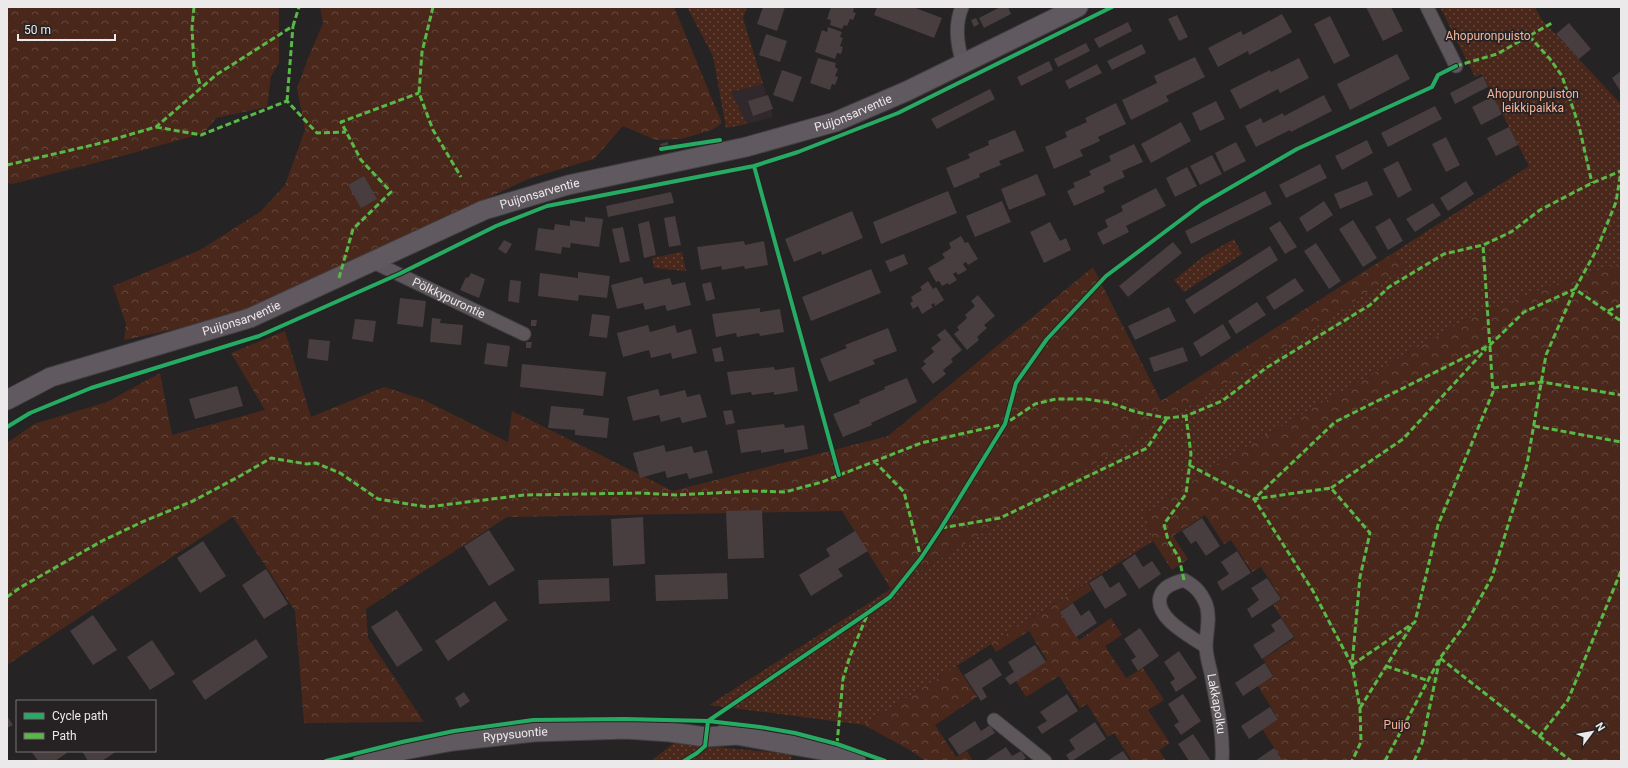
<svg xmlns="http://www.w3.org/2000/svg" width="1628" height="768" font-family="Roboto,sans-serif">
<defs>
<pattern id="grass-dots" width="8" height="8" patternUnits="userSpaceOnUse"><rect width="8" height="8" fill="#49281b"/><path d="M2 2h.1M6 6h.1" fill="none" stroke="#63473c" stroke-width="1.8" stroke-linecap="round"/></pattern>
<pattern id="forest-crowns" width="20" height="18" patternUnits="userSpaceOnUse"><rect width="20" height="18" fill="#49281b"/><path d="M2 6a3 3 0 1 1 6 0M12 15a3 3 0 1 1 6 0" fill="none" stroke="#63473c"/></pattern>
</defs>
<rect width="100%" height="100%" fill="#252324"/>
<path fill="#31282d" d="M763 84 773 117 747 124 731 92Z"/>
<path fill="url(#grass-dots)" d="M687 7H747L743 18 763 84 731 92 747 124 726 128 713 56Z
M1440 7H1535L1542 20 1621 104V263L1555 284 1463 321 1220 462 1145 514 1153 541 864 725 709 705 891 589 1293 342 1408 265 1390 255 1529 166 1482 74 1475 77Z
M1234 239 1242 254 1184 292 1174 280 1204 256Z
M682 252 686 271 654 268 652 258Z
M674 743 792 754 791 761H651Z"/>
<path fill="url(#forest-crowns)" d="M7 7H279V63L271 76 267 107 216 118 204 133 126 155 13 184 7 183Z
M320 7H674L722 123 712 130 681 139 656 140 623 126 594 159 528 179 237 316 124 340 126 324 113 286 200 250 260 212 285 185 305 130 297 88 309 56 323 23Z
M1390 255 1408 265 1293 342 891 589 842 511 507 517 366 609 368 638 424 722 304 723 295 611 233 517 7 665V443L34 424 107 402 160 373 172 435 265 410 231 353 285 331 311 417 384 387 422 399 508 442 512 411 673 491 888 436 1093 267 1161 401Z
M1621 263V761H1283L1262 729 1278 718 1257 685 1273 675 1263 659 1295 638 1273 605 1282 599 1261 567 1252 572 1231 540 1224 544 1205 515 1173 536 1188 559 1172 570 1153 541 1145 514 1220 462 1463 321 1555 284Z
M1088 583 1092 590 1060 611 1079 640 1111 618 1122 635 1105 646 1126 678 1143 668 1164 700 1148 710 1170 743 1159 750 1166 761H1132L1114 733 1108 737 1087 704 1080 708 1059 676 1026 697 1016 681 1047 660 1029 631 996 652 991 644Z
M957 666 977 697 935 725 956 757 967 751 973 761H926L908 749 864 725Z"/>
<path fill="#483d3f" d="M763 7H785L777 31 757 24Z
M831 7H854L853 12 856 13 853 20 850 19 847 26 844 25 842 29 830 25 831 20 827 19Z
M877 7H913L942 18 934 38 874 15Z
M1000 7H1008L1011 14 984 28 979 18Z
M1366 7H1391L1403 31 1383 41Z
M1282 14 1292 32 1249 55 1248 51 1218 67 1208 48 1241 31 1243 35Z
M1177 15 1188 37 1179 41 1168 19Z
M1330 16 1350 56 1334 64 1314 24Z
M976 18 979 24 974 27 971 20Z
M1128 22 1132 31 1099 48 1094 39Z
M1569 23 1591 49 1579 59 1556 34Z
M828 27 842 32 840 37 843 38 840 46 843 47 841 54 837 53 835 59 815 52 822 30 827 32Z
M766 34 787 41 780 62 759 55Z
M1086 43 1090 51 1058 67 1054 59Z
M1142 44 1146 53 1112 70 1107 61Z
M1397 54 1410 79 1350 110 1337 84Z
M1195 57 1205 77 1166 96 1169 101 1131 120 1122 100 1157 83 1154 76Z
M818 58 836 63 835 67 838 69 835 76 838 77 835 85 832 84 830 90 810 83Z
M1299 58 1309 78 1280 93 1278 89 1240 109 1230 90 1270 70 1271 72Z
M1049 61 1053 70 1021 86 1017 77Z
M1097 64 1102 73 1069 89 1065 81Z
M782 70 802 77 793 102 773 95Z
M1621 71V92L1612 78Z
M1483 76 1488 87 1455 104 1450 93Z
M990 89 995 99 937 129 931 119Z
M768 95 773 109 753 116 748 101Z
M1324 95 1332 111 1291 132 1290 130 1256 147 1245 126 1261 118 1263 123 1283 113 1284 116Z
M1493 96 1502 114 1481 125 1472 107Z
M1216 101 1225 119 1200 131 1192 113Z
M1116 103 1126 124 1098 137 1100 141 1080 150 1083 156 1054 169 1045 147 1067 137 1065 132 1087 122 1085 118Z
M1435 106 1442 119 1388 147 1381 133Z
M1181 122 1191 141 1151 163 1141 144Z
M1509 127 1518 145 1496 156 1487 138Z
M1015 130 1024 151 999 161 1001 165 979 174 980 177 954 188 946 168 970 158 968 154 989 145 988 141Z
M1446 137 1460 165 1446 172 1432 144Z
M1367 140 1373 153 1342 170 1335 156Z
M668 142V146L661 147 660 144Z
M1236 142 1246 161 1224 172 1215 153Z
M1134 144 1143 162 1122 171 1125 177 1103 187 1105 192 1074 206 1067 191 1075 187 1073 183 1091 175 1089 171 1111 161 1109 156Z
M1212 155 1222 174 1200 185 1190 166Z
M1398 161 1412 190 1398 198 1383 169Z
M1320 164 1327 178 1286 198 1279 185Z
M1187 167 1197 186 1175 197 1166 178Z
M1037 174 1046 195 1009 210 1001 189Z
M364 176 377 199 361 208 348 185Z
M1367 181 1373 195 1340 209 1334 194Z
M1466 181 1474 194 1448 211 1440 198Z
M1156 188 1166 206 1126 226 1129 232 1103 245 1097 233 1108 227 1105 220 1123 211 1121 206Z
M948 191 957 213 881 244 873 222Z
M1265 191 1272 204 1191 244 1185 231Z
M671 192 674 203 608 217 606 206Z
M1002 201 1011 222 975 237 966 216Z
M1324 201 1333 215 1307 232 1299 218Z
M1433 203 1441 215 1415 232 1406 219Z
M852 211 863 238 822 255 821 251 794 262 785 239Z
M675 216 681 245 669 247 664 218Z
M585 217 603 219 599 247 571 243 570 248 562 247 561 254 535 250 538 228 554 230 555 224 570 226V220L585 222Z
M1390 218 1403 241 1388 250 1375 227Z
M1353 220 1377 258 1363 267 1339 229Z
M649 221 656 255 644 258 638 224Z
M1280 221 1297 247 1285 254 1269 228Z
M1050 222 1060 241 1066 238 1071 250 1044 263 1030 232Z
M623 227 630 261 620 263 612 229Z
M961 236 965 243 968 242 978 259 968 265 966 262 963 264 967 270 958 275 956 272 953 274 957 280 949 285 948 283 942 286 939 281 936 282 928 268 945 258 942 254 951 248 949 243Z
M504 240 512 244 506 254 498 249Z
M744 241 745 245 764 241 768 265 745 269 744 266 722 270 721 266 701 270 697 247Z
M1173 242 1182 253 1128 297 1119 286Z
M1316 243 1341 281 1329 289 1304 251Z
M1270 246 1278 260 1194 314 1185 300Z
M904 254 908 264 890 272 885 261Z
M871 269 881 293 811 321 802 297Z
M578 272 610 276 607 298 579 295 578 301 538 296 540 273 578 278Z
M471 273 485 279 479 298 460 290 466 277 468 278Z
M642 277 644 284 670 278 672 285 685 282 691 305 667 311 665 305 645 310 643 303 617 309 611 285Z
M1295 278 1304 291 1274 310 1266 297Z
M510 280 521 281 519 303 508 301Z
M928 281 933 289 936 287 944 300 935 306 934 303 931 305 933 307 922 314 918 306 913 309 910 303 913 301 911 297 922 290 920 287Z
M711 282 715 299 706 301 702 284Z
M978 295 995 316 984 325 987 328 977 337 979 340 967 350 954 334 959 330 957 327 967 318 965 315 975 306 971 301Z
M400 298 426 301 423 327 397 324Z
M1257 302 1266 315 1236 334 1228 321Z
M1169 307 1176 321 1135 340 1128 326Z
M760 308V312L780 309 784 332 760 336 759 333 737 337 736 333 716 337 712 314Z
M592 314 610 316 607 338 589 336Z
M432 318 441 319 440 323 463 325 461 345 430 342Z
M355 319 376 321 373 342 352 339Z
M531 320H537L536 326H531Z
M1223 324 1231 338 1201 357 1193 343Z
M648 325 650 332 675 325 677 333 691 329 697 353 672 359 671 353 651 358 649 350 623 357 617 333Z
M888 328 897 351 873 360 875 364 829 382 820 359 847 348 845 345Z
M945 329 962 350 951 359 953 362 943 370 946 374 933 384 921 368 926 364 923 361 934 352 931 348 941 340 937 335Z
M309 339 330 341 328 361 307 358Z
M526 342H532L531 348H526Z
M487 343 510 346 507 367 484 364Z
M721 347 724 361 715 362 712 349Z
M1183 347 1188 361 1154 372 1149 358Z
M522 364 606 372 603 396 520 387Z
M774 367 775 370 794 367 798 391 774 395V392L752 395 751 392 731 395 727 372Z
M907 378 917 402 871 423 872 425 843 437 833 414 860 403 859 400 885 389 884 387Z
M237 386 243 406 195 419 189 399Z
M658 389 660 396 685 390 687 397 700 394 707 417 682 423 680 417 661 422 659 415 633 421 627 397Z
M551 406 584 409 583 415 609 418 607 438 575 435V430L548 428Z
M732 410 735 423 726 425 723 411Z
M784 424 785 428 804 425 808 449 784 453V449L761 453V450L741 453 737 430Z
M664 445 666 452 692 446 694 453 707 450 713 473 689 479 687 473 667 478 665 471 640 478 633 453Z
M762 510 764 558 728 559 726 511Z
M643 517 645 564 613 566 611 519Z
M1202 518 1220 546 1206 556 1196 541 1191 544 1182 531Z
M489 530 515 570 489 586 464 546Z
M855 531 868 551 838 569 843 576 811 596 799 575 830 556 826 549Z
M203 541 226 576 200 593 177 558Z
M1237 551 1251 573 1222 591 1217 582 1229 574 1221 562Z
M1135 554 1143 567 1152 561 1161 574 1139 589 1122 563Z
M266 569 288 604 264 619 242 585Z
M727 573 728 599 656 601 655 575Z
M1102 575 1110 588 1119 582 1127 595 1105 609 1089 583Z
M609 578 610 601 539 604 538 580Z
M1267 578 1281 599 1252 618 1247 609 1259 600 1251 588Z
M495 601 508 620 448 661 435 641Z
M1073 603 1081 616 1089 610 1097 623 1076 637 1060 612Z
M397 610 423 650 397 667 371 627Z
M93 615 117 650 93 665 70 631Z
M1281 618 1294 637 1262 659 1253 645 1275 631 1271 625Z
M1140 628 1159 656 1138 671 1131 660 1136 657 1124 639Z
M256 639 268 657 205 700 192 681Z
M152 640 175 674 150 690 127 657Z
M1035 645 1046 662 1010 685 1005 678 1014 672 1008 662Z
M1179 651 1197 678 1176 692 1170 682 1175 679 1164 662Z
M991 658 1002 675 982 688 987 697 981 701 964 675Z
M1265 663 1273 676 1243 696 1235 683Z
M464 692 470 701 460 708 455 698Z
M1067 694 1078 711 1042 734 1037 727 1047 721 1040 712Z
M1183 694 1201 721 1181 735 1174 725 1179 722 1168 704Z
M1270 707 1278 719 1249 739 1241 726Z
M7 716 13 725 7 728Z
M975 721 981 731 990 725 995 733 959 755 948 739Z
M1095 722 1106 739 1072 761H1070L1066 755 1075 749 1069 740Z
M1193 734 1211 761H1189L1178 744Z
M1006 747 1012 756 1021 751 1026 758 1022 761H984Z
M1274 748 1283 761H1255Z
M31 751H66L67 753 55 761H38Z
M82 751H117L102 761H88Z
M1123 751 1130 761H1107Z"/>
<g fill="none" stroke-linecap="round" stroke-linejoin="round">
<g stroke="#413f40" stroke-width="15">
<g id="street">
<path d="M962 7C954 26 957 45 963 63"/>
<path d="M1427 7 1456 66"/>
<path id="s1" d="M373 262 524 334"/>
<path id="s2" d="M1206 647C1191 636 1155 619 1160 597 1163 586 1174 583 1184 580 1195 586 1201 592 1206 604 1211 618 1206 632 1206 646 1206 655 1209 665 1211 673 1216 702 1224 732 1222 761"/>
<path d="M994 720 1045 761"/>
</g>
</g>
<g stroke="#413f40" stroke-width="21">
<g id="secondary">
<path id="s3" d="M7 400 51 377 250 318 484 210 568 185 746 147 835 122 907 91 1078 7"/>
<path d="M725 733 838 753 856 761"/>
<path id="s4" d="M363 761 404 750 453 741 534 732 626 729 670 732 706 737 738 735"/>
</g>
</g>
<use href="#street" stroke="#5d575c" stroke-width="13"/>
<use href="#secondary" stroke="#605960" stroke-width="19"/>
<path stroke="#58b947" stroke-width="3" stroke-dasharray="6 3" stroke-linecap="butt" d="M194 7 192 28 194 66 201 87
M433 7 422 52 419 93 433 130 461 177
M1529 36 1550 59 1562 76 1579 126 1592 183
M1456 66 1497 54 1552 23
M287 101 293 26
M156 127 201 135 287 101 317 133 346 132
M7 165 97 144 156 127 216 75 293 26 299 7
M339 278 353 229 391 192 361 160 341 122 419 93
M1608 311 1621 305
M1493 388 1542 382 1621 395
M1534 426 1621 442
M874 461 904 492 921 558
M1189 465 1254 499 1331 488 1370 533 1360 577 1352 665 1360 708 1361 742 1352 761
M1331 488 1403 439 1486 349
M941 528 1000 518 1147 448 1167 418
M1184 580 1179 558 1168 540 1164 524 1186 494 1191 454 1186 416
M7 597 21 587 102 541 142 522 193 501 240 476 271 458 307 464 316 463 340 473 378 499 427 507 524 495 640 493 676 495 753 491 785 492 822 482 921 443 1005 424 1035 404 1056 399H1086L1111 403 1136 412 1167 418 1186 416 1222 401 1266 368 1370 305 1389 287 1444 254 1483 245 1511 232 1540 210 1592 183 1621 171
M1352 665 1313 591 1254 499 1335 422 1490 345 1524 312 1575 289 1621 321
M1352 665 1415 622 1438 525 1493 392 1483 245
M1386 666 1429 681
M1360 708 1412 625
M1539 737 1568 700 1621 571
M837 744 843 679 850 656 868 613
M1385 761 1440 658 1571 761
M1414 761 1422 743 1440 658 1467 622 1492 577 1527 464 1546 355 1575 289 1597 249 1616 202 1621 171"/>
<g stroke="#262224" stroke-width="6">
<path id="cycleway" d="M661 149 720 140
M754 166 839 475
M7 427 30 413 91 388 259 336 399 274 496 226 547 206 754 166 798 152 898 113 1112 7
M326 761 402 742 454 731 533 720 624 719 708 721 760 727 795 733 837 744 885 761
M684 761 697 753 705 746 708 721 869 612 890 597 921 558 941 528 1005 424 1016 383 1047 339 1106 276 1202 204 1297 149 1432 87 1438 75 1456 66"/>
</g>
<use href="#cycleway" stroke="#26ab63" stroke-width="4"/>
</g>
<g text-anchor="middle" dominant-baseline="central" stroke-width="3.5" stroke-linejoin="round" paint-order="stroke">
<g font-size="12" fill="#f6b399" stroke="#262224">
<text x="1488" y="36">Ahopuronpuisto</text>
<text x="1533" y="94">Ahopuronpuiston<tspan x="1533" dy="14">leikkipaikka</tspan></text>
<text x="1397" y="725">Puijo</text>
</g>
<g font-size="12" fill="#ece9ea" stroke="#262224">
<text stroke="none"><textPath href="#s3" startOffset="897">Puijonsarventie</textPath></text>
<text stroke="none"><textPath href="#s3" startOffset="573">Puijonsarventie</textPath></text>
<text stroke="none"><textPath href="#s1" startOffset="84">Pölkkypurontie</textPath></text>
<text stroke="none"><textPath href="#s3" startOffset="249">Puijonsarventie</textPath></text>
<text stroke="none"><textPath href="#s2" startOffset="237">Lakkapolku</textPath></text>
<text stroke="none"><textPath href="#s4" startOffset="155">Rypysuontie</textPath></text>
</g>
</g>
<rect width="1628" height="768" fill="none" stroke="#ece9ea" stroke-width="16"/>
<rect x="16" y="700" width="140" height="52" fill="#262224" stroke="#757273"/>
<rect x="24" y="713" width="20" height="6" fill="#26ab63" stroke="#757273"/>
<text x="52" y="720" font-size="12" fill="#ece9ea">Cycle path</text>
<rect x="24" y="733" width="20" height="6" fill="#58b947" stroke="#757273"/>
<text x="52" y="740" font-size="12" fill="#ece9ea">Path</text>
<g transform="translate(1592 732) rotate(58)" stroke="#262224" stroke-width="3" paint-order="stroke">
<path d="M0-3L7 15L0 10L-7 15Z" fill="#ece9ea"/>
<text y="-6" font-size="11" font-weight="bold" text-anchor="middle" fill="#ece9ea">N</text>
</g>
<path d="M18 34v6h97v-6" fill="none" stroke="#ece9ea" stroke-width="2"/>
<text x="24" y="34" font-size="12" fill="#ece9ea" stroke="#262224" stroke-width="3" paint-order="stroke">50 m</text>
</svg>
